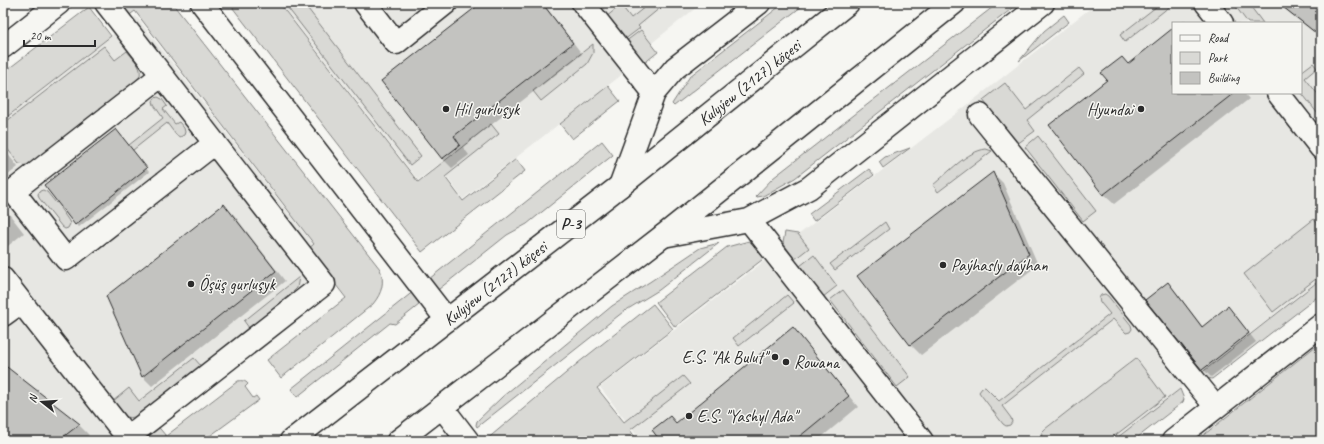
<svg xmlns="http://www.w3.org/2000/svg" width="1324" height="444" font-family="Caveat,sans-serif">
<rect width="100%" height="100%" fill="#f6f6f2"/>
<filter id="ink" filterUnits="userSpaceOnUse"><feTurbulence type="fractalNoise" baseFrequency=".025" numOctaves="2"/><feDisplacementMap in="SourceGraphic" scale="8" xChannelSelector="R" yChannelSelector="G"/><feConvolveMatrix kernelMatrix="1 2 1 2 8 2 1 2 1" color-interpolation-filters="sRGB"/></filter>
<g filter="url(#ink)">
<path fill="#e7e7e3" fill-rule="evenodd" d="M280 3H702L653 42 619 77 463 199 438 165 418 180Z
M1097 3H1321V278L1113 441H641L600 387 966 106ZM1173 23H1301V93H1173Z
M136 16 313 244 307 249 324 272 108 441H3V121Z"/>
<path fill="#d9d9d5" stroke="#828280" d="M117 3H172L380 269C385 282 382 293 373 304L281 378 267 360 346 298 308 249 314 244 135 11 127 17Z
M229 3H279L418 182 491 124 499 134 445 177 463 201 516 159 525 171 422 252Z
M284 3H299L303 7 305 5 421 156 410 165Z
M650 3H666L638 26 640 28 624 40 606 17 621 5 631 18Z
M784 3H806L674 106 672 104 690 76Z
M998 3H1019L795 178 763 196 757 197 756 196 773 178Z
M1161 3H1174L1125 42 1120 35Z
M1233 3H1248L1263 23H1248Z
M89 7 111 36 3 120V73Z
M1064 15 1069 22 1019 61 1044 31Z
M641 30 658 52 643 64 625 42Z
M593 44V53L587 64 541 101 533 91Z
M104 46 115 60 127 51C133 59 144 68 139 78L30 164 26 165 19 164 3 143V124Z
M1313 63 1317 68 1305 78 1321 98V118L1301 92V72Z
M1079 68 1084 74 1027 120 1035 131 1017 144 983 100 1005 83 1026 110Z
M608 86 620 101 572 139 560 124Z
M158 97 162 99 167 106 163 109 175 124 179 122 184 128 185 132 184 135 180 137 176 135 167 123 60 208 69 221 70 224 68 228 65 229 62 227 39 198 38 194 40 191 43 190 47 192 56 203 163 118 154 105 153 101 155 98Z
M1038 136 1096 211 1083 221 1025 147Z
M602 141 613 155 527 224 507 235 395 324 390 323 297 397 291 389Z
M910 148 883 168 879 162 885 157Z
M986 149 992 151 938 192 933 185C948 173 967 151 986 149Z
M869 169 874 175 814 221 809 214Z
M1314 219 1321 229V275L1273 312 1244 274Z
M885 222 889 229 835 270 830 264Z
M785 232 798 234 809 248 795 259 783 243Z
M749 241 767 256 675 327 656 302 727 247Z
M719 243 659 290 623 312 477 427 476 425 477 421 502 397 612 306 651 281 700 248Z
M814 255 837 286 823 297 800 266Z
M299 277 297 288 293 292 249 328 244 321Z
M1321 279V294L1212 379 1205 378 1200 374Z
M843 290 910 377 897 387 830 300Z
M1105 294 1108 296 1131 325 1132 329 1130 332 1126 333 1113 319 1002 406 1011 418 1012 422 1010 425 1006 426 1003 424 981 395 979 392 982 388 985 387 999 401 1110 314 1100 302 1099 298 1101 295Z
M787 295 794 303 739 346 733 338Z
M653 304 673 329 597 388 624 422 683 376 690 384 630 430 638 441 486 440 578 363Z
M1321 342V441H1196Z
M194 358 201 366 134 417C124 420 118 409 112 402L129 388 139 401Z
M1136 358 1165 397 1108 441H1041L1042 432 1045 429Z
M238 381C241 380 246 381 248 384L245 387 253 398 256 396 259 400 203 441H131L155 423 166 436Z
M1180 389 1184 399 1183 402 1133 441H1113Z"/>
<path fill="#0003" d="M304 3H320L311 10Z
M483 3H543L582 54 463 147 469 155 452 168 442 158Z
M1277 3H1321V38Z
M1185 20 1188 23H1181Z
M1173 29V93H1244L1249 99 1114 204 1103 194 1108 80 1122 58 1128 64Z
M119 133 149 172 79 227 76 224Z
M3 148 18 167 3 179Z
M993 173 1003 183 1038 265 921 355 911 345 858 276Z
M224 205 234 215 285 281 152 386 142 376Z
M3 206 24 233 3 250Z
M1168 283 1176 292 1203 327 1228 308 1236 316 1256 342 1211 377 1203 369Z
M793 329 803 339 858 407 817 441H662L677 424Z
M3 375 79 425 89 435 81 441H3Z"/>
<path fill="#c3c3c0" stroke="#2b2b2b" d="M481 3H542L573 43 454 136 460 145 442 159 381 81Z
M1278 3H1321V37Z
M1173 28V93H1234L1103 195 1049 125 1107 80 1101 73 1122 57 1128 64Z
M116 129 147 168 75 225 44 185Z
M993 172 1029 254 910 345 857 276Z
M224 204 276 271 142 377 106 296Z
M1168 282 1202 327 1228 306 1249 333 1202 370 1145 300Z
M793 327 849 396 794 441H654L658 438 652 430 670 416 676 423Z
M3 364 80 424 58 441H3Z"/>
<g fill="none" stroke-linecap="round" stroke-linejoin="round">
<g stroke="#2b2b2b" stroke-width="25">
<path id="minor" d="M106 3 324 284 123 441
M202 3 447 320
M365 3 396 43 446 3
M583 3 654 93
M1206 3 1222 23
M3 47 59 3
M162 75 13 191 66 259 215 143
M1278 93 1321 148
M980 115 1216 407
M620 186 654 93 675 68 759 3
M749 220 922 441
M663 236 749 220 809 188 1043 3
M3 279 128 438
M3 315 21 302
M442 407 468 441
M1173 441 1321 325"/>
</g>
<g stroke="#2b2b2b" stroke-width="25">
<g id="highway">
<path id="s1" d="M291 441 620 186 848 3"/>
<path d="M398 441 663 236 954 3"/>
</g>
</g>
<use href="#minor" stroke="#f6f6f2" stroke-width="22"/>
<use href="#highway" stroke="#f6f6f2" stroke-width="22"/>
</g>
</g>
<g fill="#2b2b2b" stroke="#f6f6f2" stroke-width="1.5">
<circle cx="446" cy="109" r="4"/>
<circle cx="1141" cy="109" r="4"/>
<circle cx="943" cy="265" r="4"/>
<circle cx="191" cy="284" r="4"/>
<circle cx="775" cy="357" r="4"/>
<circle cx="786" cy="362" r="4"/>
<circle cx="689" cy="416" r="4"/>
</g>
<g text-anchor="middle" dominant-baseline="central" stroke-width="3" stroke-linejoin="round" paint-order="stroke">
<rect fill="#f6f6f2" stroke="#686867" stroke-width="1" x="557" y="210" width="28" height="28" rx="3"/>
<g font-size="16" font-weight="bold" fill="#2b2b2b">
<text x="571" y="224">P-3</text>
</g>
<g font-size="17" fill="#2b2b2b" stroke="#f6f6f2">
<text stroke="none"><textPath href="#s1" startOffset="582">Kulyýew (2127) köçesi</textPath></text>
<text stroke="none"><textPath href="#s1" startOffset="258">Kulyýew (2127) köçesi</textPath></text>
</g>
<g font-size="17" fill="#2b2b2b" stroke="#f6f6f2" text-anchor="start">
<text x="454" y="109">Hil gurluşyk</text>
<text x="1133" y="109" text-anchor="end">Hyundai</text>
<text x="951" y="265">Paýhasly daýhan</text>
<text x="199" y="284">Öşüş gurluşyk</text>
<text x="767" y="357" text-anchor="end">E.S. "Ak Bulut"</text>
<text x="794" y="362">Rowana</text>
<text x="697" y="416">E.S. "Yashyl Ada"</text>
</g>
</g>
<rect width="1324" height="444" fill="none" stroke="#f6f6f2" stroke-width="16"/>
<rect x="8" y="8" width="1308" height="428" fill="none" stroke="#2b2b2b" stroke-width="1.5" filter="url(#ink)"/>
<rect x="1172" y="22" width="130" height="72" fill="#f6f6f2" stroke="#a5a5a2"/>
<rect x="1180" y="35" width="20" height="6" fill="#f6f6f2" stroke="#a5a5a2"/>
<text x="1208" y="42" font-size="12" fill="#2b2b2b">Road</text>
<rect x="1180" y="52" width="20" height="12" fill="#d9d9d5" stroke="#a5a5a2"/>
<text x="1208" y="62" font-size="12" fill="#2b2b2b">Park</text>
<rect x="1180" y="72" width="20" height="12" fill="#c3c3c0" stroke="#a5a5a2"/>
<text x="1208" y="82" font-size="12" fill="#2b2b2b">Building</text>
<g transform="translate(42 402) rotate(287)" stroke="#f6f6f2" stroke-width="3" paint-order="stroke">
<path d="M0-3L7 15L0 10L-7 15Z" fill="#2b2b2b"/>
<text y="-6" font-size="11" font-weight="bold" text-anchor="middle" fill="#2b2b2b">N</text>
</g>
<path d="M24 40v6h71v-6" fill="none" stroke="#2b2b2b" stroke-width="2"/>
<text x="30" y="40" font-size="12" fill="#2b2b2b" stroke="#f6f6f2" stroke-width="3" paint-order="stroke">20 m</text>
</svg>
